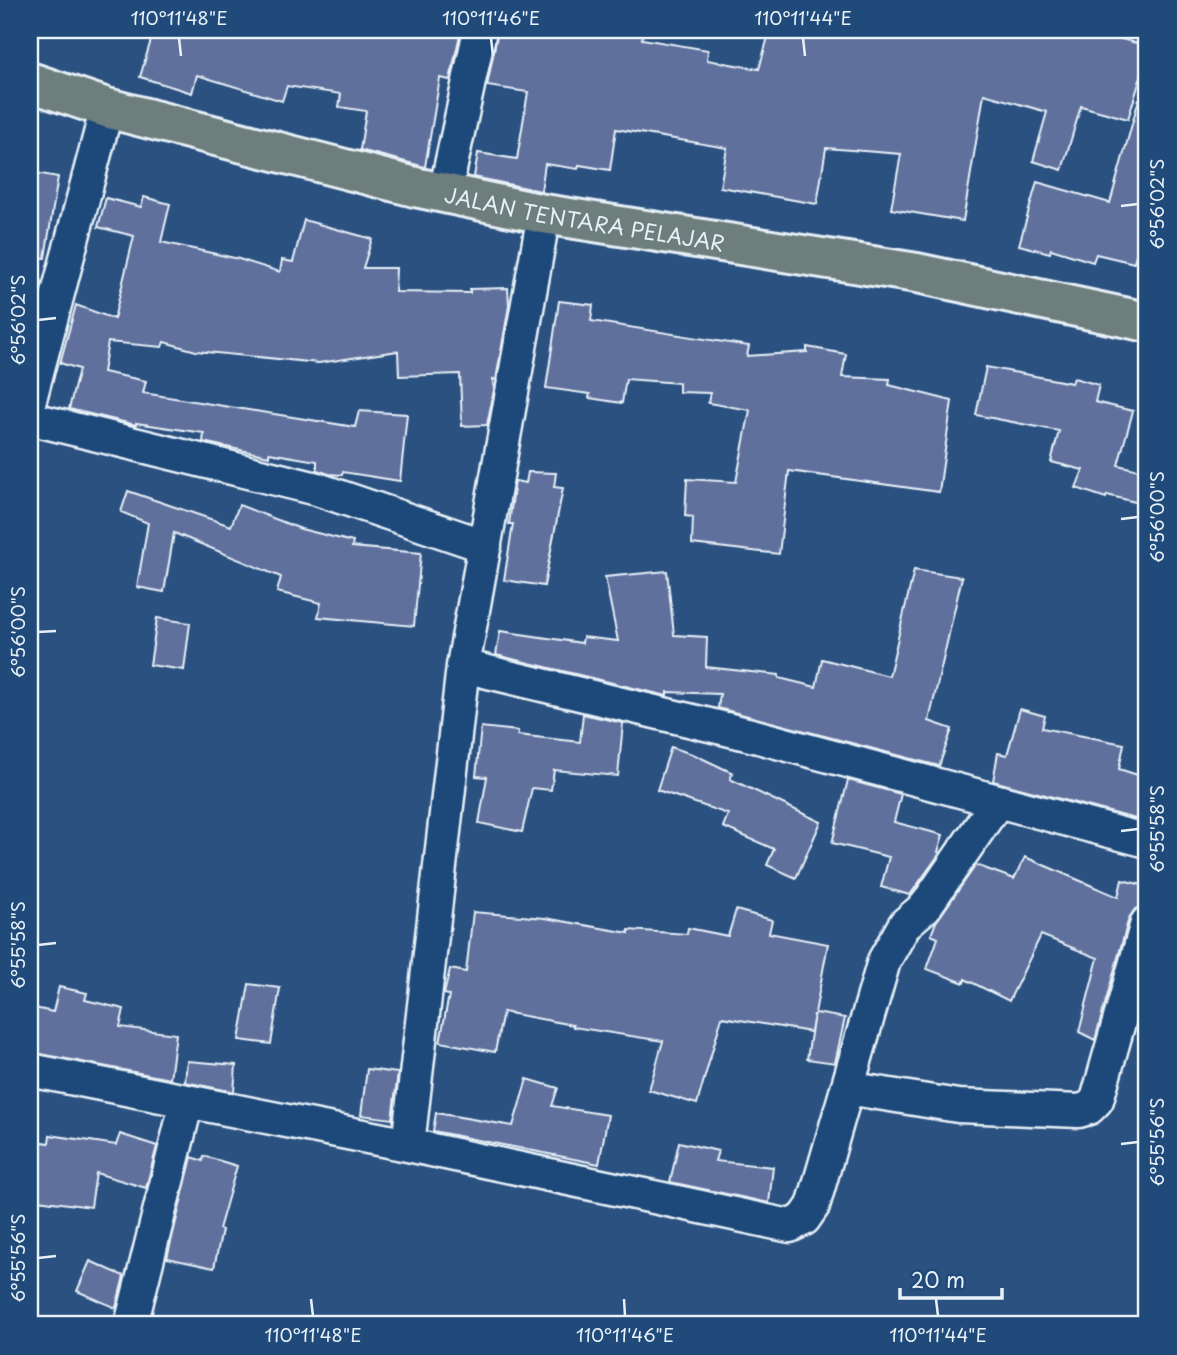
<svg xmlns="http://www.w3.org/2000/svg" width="1177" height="1355" font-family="'Playpen Sans',sans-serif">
<rect width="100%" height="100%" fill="#2b5181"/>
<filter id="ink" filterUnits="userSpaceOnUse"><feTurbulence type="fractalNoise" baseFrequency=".0143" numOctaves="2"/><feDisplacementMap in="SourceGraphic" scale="14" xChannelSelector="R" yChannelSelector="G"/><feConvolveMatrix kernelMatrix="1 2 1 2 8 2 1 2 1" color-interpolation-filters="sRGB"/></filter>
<g filter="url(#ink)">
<path fill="#60709d" stroke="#e8f1f8" stroke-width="2" d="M154 30H461L450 80 440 78 425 167 360 150 366 111 339 107 341 94 287 86 282 101 197 75 192 93 140 77Z
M498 30H616L643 34 642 39 708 50 707 60 759 69 770 30H1089L1147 46V57L1128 119 1081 106 1062 170 1033 161 1047 112 984 94 963 221 891 209 901 154 826 148 817 204 720 187 727 148 616 129 610 170 579 165 578 169 545 164 541 191 474 177 478 153 517 159 528 92 487 86Z
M1139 99 1147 100V237L1141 235 1134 263 1096 254 1093 262 1051 249 1050 253 1019 245 1037 182 1110 203Z
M30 172 58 177 45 258 30 257Z
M144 197 170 204 161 242 239 259 280 272 282 260 293 262 304 220 372 239 363 268H396L395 292 470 293V289L508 288 509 306 496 380 493 379 494 390 487 425 462 426 460 374 399 376 398 351 319 363 196 351 164 342 162 347 108 342 103 372 146 381 143 393 355 427 359 411 407 414 400 481 343 472 342 475 329 474 317 470V461L269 453V456L203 442 204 433 136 423V425L69 409 79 369 60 363 76 305 114 319 134 236 98 227 106 198 141 207Z
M559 301 593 305 591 321 749 346 747 356 807 352V347L846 354 842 377 890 379 889 385 952 401 939 492 789 471 779 554 692 544 693 517 685 516 687 479 736 482 750 410 708 403 710 393 679 392V383L626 379 622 403 589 398 590 394 546 388Z
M986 367 1072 383 1074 378 1099 385 1095 402 1133 411 1118 465 1147 472V505L1107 495 1106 498 1076 488 1083 470 1051 462 1059 431 976 415Z
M528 472 556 473 554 487 563 488 544 586 504 580 513 524H509L515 481 526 483Z
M128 491 231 526 239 505 301 529 353 542 352 547 421 553 414 626 318 617 321 603 277 592 281 577 174 533 164 592 137 587 148 523 121 512Z
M914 570 962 577 929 721 952 729 939 766 718 708 720 694 667 692V696L496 655 500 631 582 643 583 637 618 641 605 577 667 571 674 635 707 637 706 667 779 675V678L816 687 822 659 889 676Z
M157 618 190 623 184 670 150 665Z
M1020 709 1045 716 1042 728 1124 744 1119 769 1147 778V822L993 781 998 753 1007 755Z
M583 714 623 723 618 776 554 770 551 790 532 788 522 832 479 823 487 777 476 776 481 727 518 731V735L580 742Z
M671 747 695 755 733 773 730 779 821 822 796 878 767 865 774 849 723 827 728 814 657 790Z
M848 780 901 794 894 822 943 835 938 852 940 853 910 895 881 887 889 857 832 843Z
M1025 857 1118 897 1122 880 1147 886V905L1135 909 1129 918 1095 1040 1079 1032 1098 958 1041 935 1009 1001 965 979 964 983 927 969 938 938 931 935 936 922 976 865 1014 879Z
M736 910 772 920 769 933 828 944 815 1013 845 1018 835 1063 807 1059 814 1014 811 1032 722 1017 697 1104 649 1090 663 1041 573 1027V1025L503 1012 495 1052 440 1042 449 995 444 994 450 969 466 972 473 912 545 918 629 933V930L687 934 688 928 728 936Z
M249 984 280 988 271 1044 239 1040Z
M59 987 87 993 85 1000 124 1009 120 1027 176 1034 170 1079 30 1052V1007L53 1012Z
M187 1061 236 1065 234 1092 185 1082Z
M367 1069 398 1073 392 1119 361 1115Z
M527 1079 558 1088 552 1106 608 1115 599 1164 433 1131 436 1113 513 1126Z
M120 1134 157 1146 146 1188 96 1173 91 1207 30 1199V1140L49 1143 50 1135 116 1145Z
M679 1142 718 1151 715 1161 773 1167 769 1203 670 1182Z
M204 1156 237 1166 219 1229 222 1230 214 1268 167 1258 192 1157 203 1161Z
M90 1261 124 1276 116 1308 77 1291Z"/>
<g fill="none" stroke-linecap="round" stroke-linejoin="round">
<g stroke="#e8f1f8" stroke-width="37">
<path id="street" d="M445 193 480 30
M30 399 107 108
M30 409 31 414 37 420 317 489 485 546
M463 666 747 734 1147 841
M30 1070 408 1145 790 1226 804 1219 813 1206 884 961 905 924 925 907 998 801
M847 1088 958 1106 1079 1111 1089 1108 1097 1100 1147 923
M408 1145 463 666 544 214
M131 1325 187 1101"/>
</g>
<g stroke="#e8f1f8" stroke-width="44">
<g id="highway">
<path id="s1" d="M30 82 107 108 415 187 544 214 917 273 1147 322"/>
</g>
</g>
<use href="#street" stroke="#1f4a7a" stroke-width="32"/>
<use href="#highway" stroke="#6d7e7c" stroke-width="38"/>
</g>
</g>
<path fill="none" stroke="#e8f1f8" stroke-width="2.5" d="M179 38 181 56M491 38 493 56M803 38 805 56M1121 206 1138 204M38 320 56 318M1121 519 1138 517M38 632 56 631M1121 831 1138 829M38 945 56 943M1121 1144 1138 1142M38 1258 56 1256M311 1299 313 1316M624 1299 625 1316M936 1299 938 1316"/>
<g text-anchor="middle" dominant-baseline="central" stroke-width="6" stroke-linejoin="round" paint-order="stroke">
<g font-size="21" fill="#e8f1f8" stroke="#1f4a7a">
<text stroke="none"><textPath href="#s1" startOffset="572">JALAN TENTARA PELAJAR</textPath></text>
</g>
</g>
<rect width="1177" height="1355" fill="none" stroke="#1f4a7a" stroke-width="77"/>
<path d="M900 1288v10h102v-10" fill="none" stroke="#e8f1f8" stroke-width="3.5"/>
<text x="911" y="1288" font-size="21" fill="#e8f1f8" stroke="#1f4a7a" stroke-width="5" paint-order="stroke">20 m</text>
<rect x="38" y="38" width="1100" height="1278" fill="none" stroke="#e8f1f8" stroke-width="2.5"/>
<g font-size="18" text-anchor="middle" fill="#e8f1f8">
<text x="179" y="25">110°11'48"E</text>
<text x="491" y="25">110°11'46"E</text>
<text x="803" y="25">110°11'44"E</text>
<text transform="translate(1158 204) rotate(-90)" y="6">6°56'02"S</text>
<text transform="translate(19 320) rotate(-90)" y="6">6°56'02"S</text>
<text transform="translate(1158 517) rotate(-90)" y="6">6°56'00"S</text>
<text transform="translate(19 632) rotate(-90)" y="6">6°56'00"S</text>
<text transform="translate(1158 829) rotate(-90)" y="6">6°55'58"S</text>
<text transform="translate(19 945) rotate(-90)" y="6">6°55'58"S</text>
<text transform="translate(1158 1142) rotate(-90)" y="6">6°55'56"S</text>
<text transform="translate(19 1258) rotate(-90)" y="6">6°55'56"S</text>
<text x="313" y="1342">110°11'48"E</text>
<text x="625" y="1342">110°11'46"E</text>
<text x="938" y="1342">110°11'44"E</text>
</g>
</svg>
